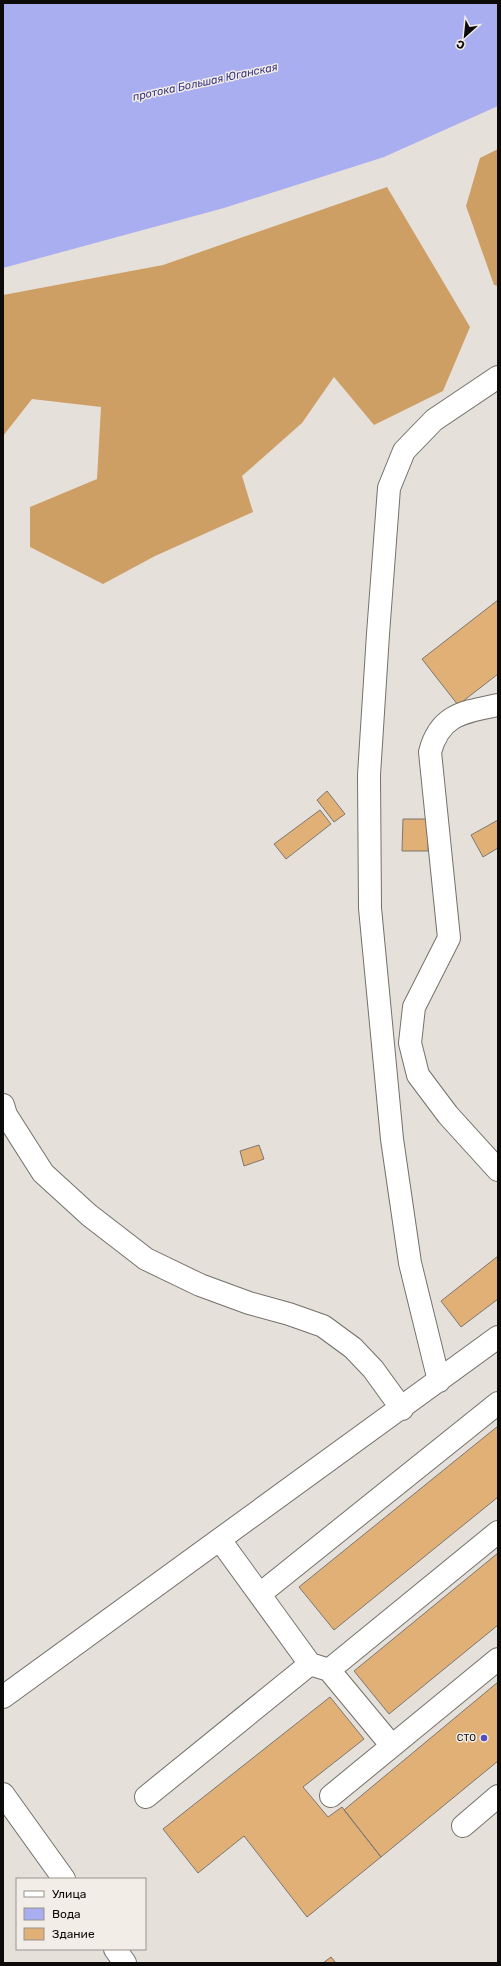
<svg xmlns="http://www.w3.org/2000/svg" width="501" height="1966" font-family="Rubik,sans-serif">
<rect width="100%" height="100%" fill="#e6e0da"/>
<path fill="#ce9f65" d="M498 149V286L494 285 466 206 480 158Z
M387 187 470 327 443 391 374 425 334 377 302 423 242 476 253 512 155 556 103 584 30 547V507L97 479 101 407 32 399 3 436V295L163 265Z"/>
<path fill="#a8aef0" d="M3 3H498V106L384 157 224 208 3 268Z"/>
<path fill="#e0b076" stroke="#7c7771" d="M498 600V674L458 705 422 659Z
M327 791 345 814 334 822 317 800Z
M320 810 331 824 286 859 274 844Z
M403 819H429L428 851H402Z
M498 820V848L483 857 471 835Z
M259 1145 264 1159 244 1166 240 1151Z
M498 1256V1299L461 1327 441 1301Z
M498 1426V1497L334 1630 299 1587Z
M498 1553V1625L389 1714 354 1671Z
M498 1682V1761L381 1857 344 1810Z
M330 1697 364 1739 303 1787 328 1817 342 1807 381 1857 307 1917 244 1836 198 1873 163 1829Z
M331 1957 336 1963H323Z"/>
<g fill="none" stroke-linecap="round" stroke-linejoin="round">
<g stroke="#75706b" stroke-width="24">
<path id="minor" d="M498 705C464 712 440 714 430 752L449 938 414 1007 410 1043 418 1075 448 1115 498 1170
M3 1105 6 1115 43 1173 89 1215 146 1259 200 1285 249 1303 289 1314 323 1326 353 1348 373 1369 402 1409
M439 1381 410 1263 392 1139 370 908 369 775 378 634 389 488 404 451 434 420 498 377
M220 1540 310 1664 329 1670 498 1532
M260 1594 498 1403
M329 1670 392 1746
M3 1697 498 1337
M3 1794 64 1879
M331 1796 498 1659
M146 1797 310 1664
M463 1826 498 1796
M115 1949 125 1963"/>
</g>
<use href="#minor" stroke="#fff" stroke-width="22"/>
</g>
<circle fill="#534cc3" stroke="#f3ede7" stroke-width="1.5" cx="484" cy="1738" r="4"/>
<g text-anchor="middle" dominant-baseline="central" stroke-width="3" stroke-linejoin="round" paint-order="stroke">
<g font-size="10" fill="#0d0b09" stroke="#f3ede7" text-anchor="end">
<text x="476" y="1738">СТО</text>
</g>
<g font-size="11" font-style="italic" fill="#373580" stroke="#f3ede7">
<text transform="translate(205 82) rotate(-12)">протока Большая Юганская</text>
</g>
</g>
<rect width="501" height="1966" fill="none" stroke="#0d0b09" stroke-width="8"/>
<rect x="16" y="1878" width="130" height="72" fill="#f3ede7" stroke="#97938e"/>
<rect x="24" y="1891" width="20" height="6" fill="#ffffff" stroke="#97938e"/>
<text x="52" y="1898" font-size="12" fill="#0d0b09">Улица</text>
<rect x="24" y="1908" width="20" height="12" fill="#a8aef0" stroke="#97938e"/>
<text x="52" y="1918" font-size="12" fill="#0d0b09">Вода</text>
<rect x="24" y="1928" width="20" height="12" fill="#e0b076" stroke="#97938e"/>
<text x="52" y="1938" font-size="12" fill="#0d0b09">Здание</text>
<g transform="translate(465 36) rotate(207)" stroke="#f3ede7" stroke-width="3" paint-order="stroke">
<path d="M0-3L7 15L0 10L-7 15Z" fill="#0d0b09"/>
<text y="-6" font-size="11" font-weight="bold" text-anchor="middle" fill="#0d0b09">С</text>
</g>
</svg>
